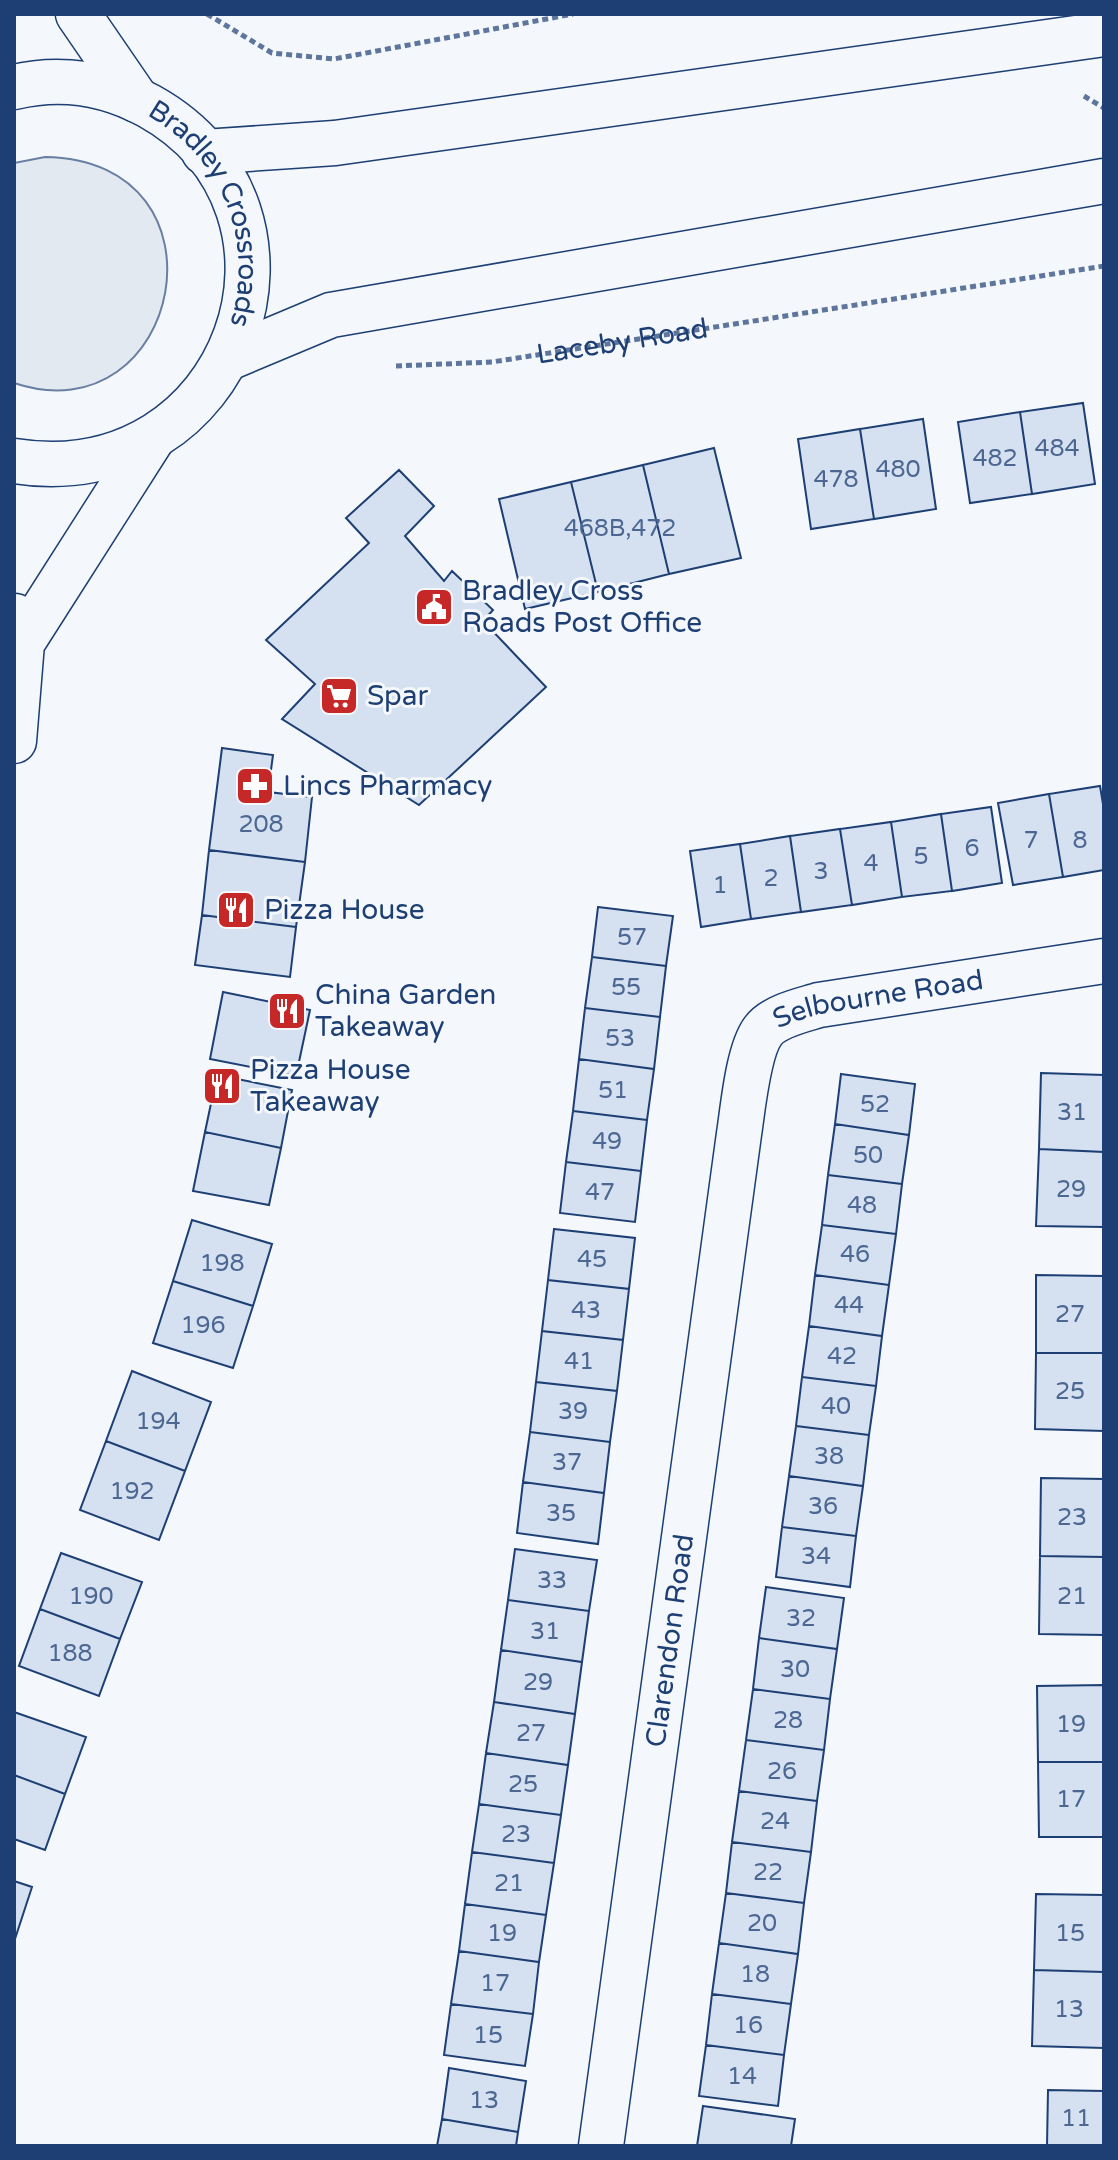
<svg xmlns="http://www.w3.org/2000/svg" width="1118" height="2160" font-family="'Varela Round',sans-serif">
<rect width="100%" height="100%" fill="#f4f7fb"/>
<path fill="#e3e9f0" stroke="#687fa3" stroke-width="2" d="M45 157C239 160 182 439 14 383V163Z"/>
<path fill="#d5e0f0" stroke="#1d3f73" stroke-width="2" d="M1083 403 1095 484 1032 494 1020 412Z
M1020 412 1032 494 970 503 958 422Z
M923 419 936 509 874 519 860 429Z
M860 429 874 519 811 529 798 439Z
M714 448 741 558 669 574 643 465Z
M643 465 669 574 598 592 571 482Z
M399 470 434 506 405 536 444 581 452 571 493 610 483 621 546 687 419 805 282 719 315 684 266 640 369 543 346 518Z
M571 482 598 592 525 609 499 499Z
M222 748 273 755 268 792 312 797 305 862 209 850Z
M1100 786 1104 810V870L1063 877 1049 794Z
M1049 794 1063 877 1013 885 998 803Z
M991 807 1002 883 952 891 941 814Z
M941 814 952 891 902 897 891 822Z
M891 822 902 897 852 905 840 829Z
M840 829 852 905 801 912 790 836Z
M790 836 801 912 751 919 740 844Z
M740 844 751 919 701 927 690 851Z
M209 850 305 862 296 927 202 915Z
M598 907 673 916 666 966 592 957Z
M202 915 296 927 290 977 195 965Z
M592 957 666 966 660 1017 585 1008Z
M223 992 310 1010 296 1076 210 1059Z
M585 1008 660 1017 654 1069 579 1059Z
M579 1059 654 1069 647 1120 573 1111Z
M1041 1073 1104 1075V1152L1039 1149Z
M841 1074 915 1084 909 1135 835 1124Z
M217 1075 292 1090 281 1148 205 1132Z
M573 1111 647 1120 641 1171 566 1162Z
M835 1124 909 1135 902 1184 828 1175Z
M205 1132 281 1148 269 1205 193 1191Z
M1039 1149 1104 1152V1227L1036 1226Z
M566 1162 641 1171 635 1222 560 1213Z
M828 1175 902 1184 896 1234 822 1225Z
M192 1220 272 1244 253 1306 173 1281Z
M822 1225 896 1234 889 1285 815 1275Z
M554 1229 635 1238 629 1289 548 1280Z
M815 1275 889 1285 882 1336 809 1326Z
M1036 1275 1104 1276V1353H1036Z
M548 1280 629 1289 623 1340 542 1331Z
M173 1281 253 1306 233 1368 153 1343Z
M809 1326 882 1336 876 1386 802 1377Z
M542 1331 623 1340 617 1391 536 1382Z
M1036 1353H1104V1431L1035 1429Z
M132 1371 211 1402 185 1471 106 1441Z
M802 1377 876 1386 869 1435 796 1426Z
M536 1382 617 1391 610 1442 530 1432Z
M796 1426 869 1435 863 1486 789 1476Z
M530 1432 610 1442 604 1493 523 1482Z
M106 1441 185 1471 159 1540 80 1510Z
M789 1476 863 1486 856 1536 782 1527Z
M1041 1478 1104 1479V1557L1040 1556Z
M523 1482 604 1493 598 1544 517 1533Z
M782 1527 856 1536 850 1587 776 1577Z
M515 1549 597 1560 589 1611 508 1600Z
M61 1553 142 1582 120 1639 40 1609Z
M1040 1556 1104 1557V1635L1039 1634Z
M766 1587 844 1598 837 1649 759 1638Z
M508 1600 589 1611 582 1662 501 1650Z
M40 1609 120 1639 99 1696 19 1666Z
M759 1638 837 1649 830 1699 753 1689Z
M501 1650 582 1662 575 1714 494 1702Z
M1104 1685V1762H1038L1037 1686Z
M753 1689 830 1699 824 1750 746 1740Z
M494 1702 575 1714 568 1765 486 1753Z
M14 1712 86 1737 65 1794 14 1775Z
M746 1740 824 1750 817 1801 739 1791Z
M486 1753 568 1765 561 1815 479 1804Z
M1038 1762H1104V1837H1039Z
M14 1775 65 1794 45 1850 14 1839Z
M739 1791 817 1801 811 1852 732 1842Z
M479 1804 561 1815 554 1863 472 1852Z
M732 1842 811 1852 804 1903 726 1893Z
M472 1852 554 1863 546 1915 465 1904Z
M14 1881 32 1887 14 1942Z
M726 1893 804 1903 798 1954 719 1943Z
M1036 1894 1104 1895V1972L1034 1970Z
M465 1904 546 1915 539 1962 459 1951Z
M719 1943 798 1954 791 2004 712 1994Z
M459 1951 539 1962 533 2014 451 2004Z
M1034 1970 1104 1972V2048L1032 2046Z
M712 1994 791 2004 784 2055 706 2045Z
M451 2004 533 2014 525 2066 444 2055Z
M706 2045 784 2055 778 2106 699 2096Z
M449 2068 526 2081 518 2132 442 2119Z
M1048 2090 1104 2091V2146H1047Z
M703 2106 795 2119 791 2146H697Z
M442 2119 518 2132 516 2146H437Z"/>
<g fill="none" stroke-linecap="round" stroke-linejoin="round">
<g stroke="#1d3f73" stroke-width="47">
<g id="minor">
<path d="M78 14 137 100"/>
<path id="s2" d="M601 2146 739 1134C743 1108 748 1051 763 1031 774 1016 803 1010 819 1005L1104 961"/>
</g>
</g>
<g stroke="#1d3f73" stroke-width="47">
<path id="major" d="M22 643 152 439
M14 741 22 643 15 616"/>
</g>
<g stroke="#1d3f73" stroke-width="47">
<g id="highway">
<path id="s3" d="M14 87C60 76 107 83 149 106 336 210 238 496 14 461"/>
<path d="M204 152 335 143 1104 34"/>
<path d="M226 359 331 315 1104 181"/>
</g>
</g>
<g stroke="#5e769c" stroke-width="5" stroke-dasharray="6 4" stroke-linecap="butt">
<path d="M207 14 272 53 334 59 573 14"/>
<path d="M1084 96 1104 108"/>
<path id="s1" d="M396 366 492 362 1104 266"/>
</g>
<use href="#minor" stroke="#f4f7fb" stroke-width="44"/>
<use href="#major" stroke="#f4f7fb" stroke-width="44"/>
<use href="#highway" stroke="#f4f7fb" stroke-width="44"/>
</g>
<defs>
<g id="civic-square" transform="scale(2)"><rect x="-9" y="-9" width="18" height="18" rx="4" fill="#c62828" stroke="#f4f7fb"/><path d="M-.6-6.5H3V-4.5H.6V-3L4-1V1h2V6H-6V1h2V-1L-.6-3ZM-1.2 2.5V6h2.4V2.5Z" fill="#fff"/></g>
<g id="supermarket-square" transform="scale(2)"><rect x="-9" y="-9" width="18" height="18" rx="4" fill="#c62828" stroke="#f4f7fb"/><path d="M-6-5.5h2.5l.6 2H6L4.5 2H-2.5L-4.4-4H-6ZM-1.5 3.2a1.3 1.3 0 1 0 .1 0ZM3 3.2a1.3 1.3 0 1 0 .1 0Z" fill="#fff"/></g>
<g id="pharmacy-square" transform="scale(2)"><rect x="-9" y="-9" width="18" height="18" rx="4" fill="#c62828" stroke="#f4f7fb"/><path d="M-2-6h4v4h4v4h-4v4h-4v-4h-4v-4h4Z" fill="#fff"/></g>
<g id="restaurant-square" transform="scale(2)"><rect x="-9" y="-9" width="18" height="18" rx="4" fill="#c62828" stroke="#f4f7fb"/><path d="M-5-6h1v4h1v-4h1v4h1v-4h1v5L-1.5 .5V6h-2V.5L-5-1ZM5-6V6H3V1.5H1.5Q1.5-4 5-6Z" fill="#fff"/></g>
</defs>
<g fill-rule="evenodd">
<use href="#civic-square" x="434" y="607"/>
<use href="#supermarket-square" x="339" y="696"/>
<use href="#pharmacy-square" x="255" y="786"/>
<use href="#restaurant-square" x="236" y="910"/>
<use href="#restaurant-square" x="287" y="1011"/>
<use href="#restaurant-square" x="222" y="1086"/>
</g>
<g text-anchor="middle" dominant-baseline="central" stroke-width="6" stroke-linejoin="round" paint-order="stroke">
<g font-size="24" fill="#4b6792">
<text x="1057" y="448">484</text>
<text x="995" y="458">482</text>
<text x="898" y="469">480</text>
<text x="836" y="479">478</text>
<text x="620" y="528">468B,472</text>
<text x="261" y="824">208</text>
<text x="1031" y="840">7</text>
<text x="1080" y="840">8</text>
<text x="972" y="848">6</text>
<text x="921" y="856">5</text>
<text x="871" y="863">4</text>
<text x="821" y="871">3</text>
<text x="771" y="878">2</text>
<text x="720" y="885">1</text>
<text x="632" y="937">57</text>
<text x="626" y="987">55</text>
<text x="620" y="1038">53</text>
<text x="613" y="1090">51</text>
<text x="875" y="1104">52</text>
<text x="1072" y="1112">31</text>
<text x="607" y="1141">49</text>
<text x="868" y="1155">50</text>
<text x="1071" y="1189">29</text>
<text x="600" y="1192">47</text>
<text x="862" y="1205">48</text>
<text x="855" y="1254">46</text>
<text x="592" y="1259">45</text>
<text x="222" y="1263">198</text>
<text x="849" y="1305">44</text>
<text x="586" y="1310">43</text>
<text x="1070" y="1314">27</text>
<text x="203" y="1325">196</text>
<text x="842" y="1356">42</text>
<text x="579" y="1361">41</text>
<text x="1070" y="1391">25</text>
<text x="836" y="1406">40</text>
<text x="573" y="1411">39</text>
<text x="158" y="1421">194</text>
<text x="829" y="1456">38</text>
<text x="567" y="1462">37</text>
<text x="132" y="1491">192</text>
<text x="823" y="1506">36</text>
<text x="561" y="1513">35</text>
<text x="1072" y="1517">23</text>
<text x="816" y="1556">34</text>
<text x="552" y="1580">33</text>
<text x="91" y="1596">190</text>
<text x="1072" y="1596">21</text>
<text x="801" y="1618">32</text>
<text x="545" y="1631">31</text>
<text x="70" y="1653">188</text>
<text x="795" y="1669">30</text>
<text x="538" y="1682">29</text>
<text x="788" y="1720">28</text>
<text x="1071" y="1724">19</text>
<text x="531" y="1733">27</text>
<text x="782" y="1771">26</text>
<text x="523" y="1784">25</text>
<text x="1071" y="1799">17</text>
<text x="775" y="1821">24</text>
<text x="516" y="1834">23</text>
<text x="768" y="1872">22</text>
<text x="509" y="1883">21</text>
<text x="762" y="1923">20</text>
<text x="502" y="1933">19</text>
<text x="1070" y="1933">15</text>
<text x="755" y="1974">18</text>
<text x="495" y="1983">17</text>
<text x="1069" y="2009">13</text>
<text x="748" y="2025">16</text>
<text x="488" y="2035">15</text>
<text x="742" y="2076">14</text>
<text x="484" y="2100">13</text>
<text x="1076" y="2118">11</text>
</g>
<g font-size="28" fill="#1d3f73" stroke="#f4f7fb">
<text stroke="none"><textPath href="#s3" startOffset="270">Bradley Crossroads</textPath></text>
<text stroke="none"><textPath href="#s1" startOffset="228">Laceby Road</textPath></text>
<text stroke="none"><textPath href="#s2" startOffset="1250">Selbourne Road</textPath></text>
<text stroke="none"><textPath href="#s2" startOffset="510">Clarendon Road</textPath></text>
</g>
<g font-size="28" fill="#1d3f73" stroke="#f4f7fb" text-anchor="start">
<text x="462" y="591">Bradley Cross<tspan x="462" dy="32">Roads Post Office</tspan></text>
<text x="367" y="696">Spar</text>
<text x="283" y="786">Lincs Pharmacy</text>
<text x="264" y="910">Pizza House</text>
<text x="315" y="995">China Garden<tspan x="315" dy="32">Takeaway</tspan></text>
<text x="250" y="1070">Pizza House<tspan x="250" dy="32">Takeaway</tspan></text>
</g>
</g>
<rect width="1118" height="2160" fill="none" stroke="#1d3f73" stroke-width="32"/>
</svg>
